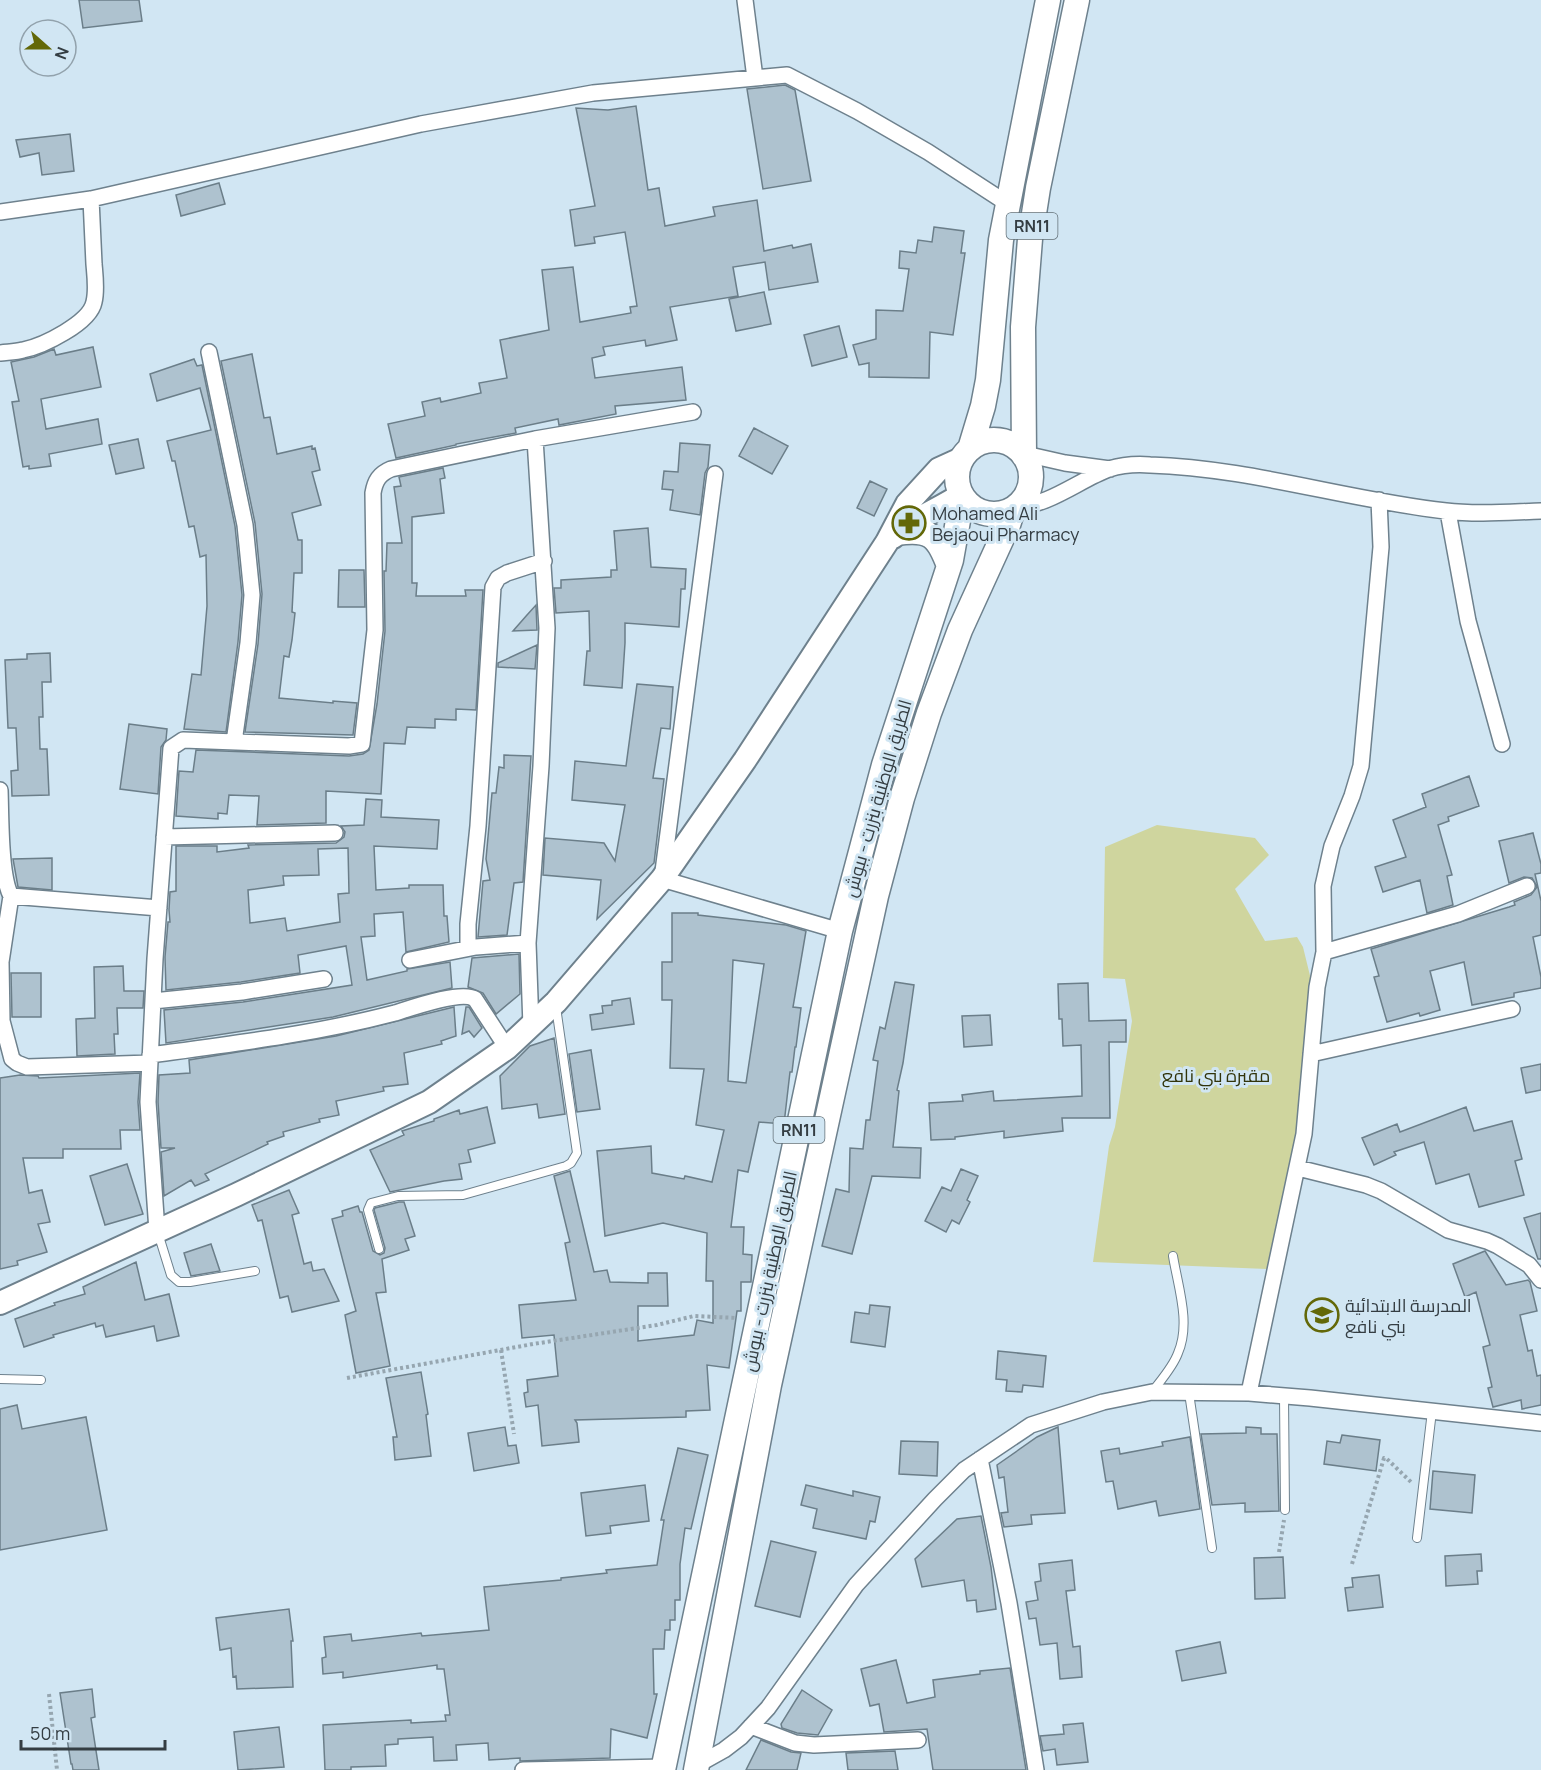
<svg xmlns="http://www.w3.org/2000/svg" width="1541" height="1770" font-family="Manrope,Cairo,sans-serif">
<rect width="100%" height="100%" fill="#d1e6f3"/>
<path fill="#cfd59e" d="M1157 825 1255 838 1269 855 1235 889 1265 941 1297 937 1303 947 1313 988 1307 1088 1267 1269 1093 1262 1109 1146 1115 1127 1132 1021 1125 979 1103 978 1105 847Z"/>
<path fill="#aec2cf" stroke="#6b7e89" stroke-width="1.5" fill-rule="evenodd" d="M79 0H139L142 21 83 28Z
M785 85 795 90 811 181 763 189 747 89Z
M636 106 648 190 659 188 665 226 715 216 713 207 757 200 764 251 792 245 793 248 811 244 818 282 769 290 765 262 733 267 738 296 670 307 677 340 646 346 645 340 603 347 605 355 592 358 595 378 682 367 686 400 615 406 616 414 559 425 558 419 515 428 516 433 456 444V445L396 458 388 424 425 416 422 402 440 398 441 402 481 393 479 383 507 378 500 340 549 330 542 270 573 267 580 322 631 313 630 307 637 306 625 232 594 237 595 243 575 246 570 210 595 206 576 108 608 110Z
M70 134 74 171 42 175 39 153 20 157 16 140Z
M219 183 225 204 181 216 176 195Z
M934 227 964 231 961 253H965L953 335 930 332 929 378 869 377V363L859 365 853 345 876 339V310L903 311 909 269 899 268 900 251 916 253 918 240 932 242Z
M764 292 771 324 736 331 729 299Z
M839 326 847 357 812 366 804 335Z
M93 347 101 387 41 399 46 429 98 419 102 444 49 454 51 466 29 469V466L23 467 12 402 19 401 11 362 34 357 54 349 56 355Z
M252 354 264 418 270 417 277 454 312 446V449L315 448 320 470 312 472 321 505 292 513 298 540H302V573H294L292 612 295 613 292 640 289 657 284 656 279 698 333 703V701L357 703 353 735 245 732 258 644 262 594 255 523 221 361Z
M194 359 197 366 202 365 235 526 242 595 238 642 226 732 184 729 192 674 201 675 207 606 206 555 200 557 194 526 189 527 175 461H172L167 441 211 430 200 388 157 401 150 374Z
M754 428 788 446 772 474 739 456Z
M138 439 144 468 116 474 109 445Z
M680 443 710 445 708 467 705 473 700 515 670 510 673 490 662 489 664 471 678 472Z
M443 468 445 478 440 479 444 513 412 517V583H417L416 596H466L465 590H483L476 710 456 709V720L435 719V728L407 727 405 744 384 743 381 794 326 791V823L257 825 259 796 229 795 227 814 218 813V819L176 816 179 771 193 772 196 750 349 756 363 754 369 750 377 704 385 631 384 571H386L387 543H402L394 487 401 486 399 477Z
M870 481 887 489 874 516 857 508Z
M648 528 651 567 686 569 685 589H681L679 627 625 623V643L622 688 584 685 587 651H590L589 611 556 613 554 588H561V580L611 577V570H617L614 531Z
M339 570H364L365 607H338Z
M536 605 537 630 513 631 527 615Z
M537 645 535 669 498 667V663Z
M50 653 51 682H42L43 717H39L40 749H47L49 795 12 796 11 771 18 770 16 728H8L5 660 27 659V654Z
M637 684 673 687 670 729 661 728 653 778 664 779 654 863 597 919 601 880 543 875 545 838 604 843 615 861 625 805 572 800 575 761 626 766Z
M129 724 167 729 166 740 161 747 158 794 120 789Z
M504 755 531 756 523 882 514 883 507 935 478 937 483 881 490 880 486 859 492 793H496L499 767 504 768Z
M1469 776 1479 806 1448 817 1449 821 1438 825 1452 875 1447 876 1453 905 1427 913 1420 880 1383 892 1375 867 1406 857 1393 820 1426 807 1422 794Z
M366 799 382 800 381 817 439 820 437 849 374 846 376 890 409 888V885H443L444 916H447L449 942 406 952 403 912 374 914 375 936 361 937 367 980 407 971V969L450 962 452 988 333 1017 166 1043 164 1010 243 1002 352 985 346 946 298 955 300 973 241 982 166 990 165 957 168 922H170L169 910 170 892 176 891V846H217V852L249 848 248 845 336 843 344 837 345 832 341 826 364 825ZM348 848 349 893 338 894 340 922 287 931 285 918 250 923 248 890 284 885 283 876 319 875 318 849Z
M1533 833 1541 864V873L1535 874 1541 901V935L1533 937 1541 977V988L1514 993V997L1472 1005 1464 962 1430 971 1440 1010 1420 1016 1419 1013 1387 1022 1374 977 1379 976 1371 949 1509 907 1515 905 1514 902 1531 895 1537 887 1532 878 1524 877 1509 883 1499 841Z
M52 858V890L18 887 13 859Z
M672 913H698V915L786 925 806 931 793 1007 801 1008 796 1047H795L792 1072H790L784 1124 759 1122 748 1172 738 1170 731 1227H744L743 1254 752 1255 751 1282H741V1311H737L729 1368 707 1365 710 1410 686 1411V1417L575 1420 577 1423 579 1442 542 1446 538 1405 526 1407 524 1393 528 1392 527 1380 558 1376 554 1335 522 1338 519 1305 576 1300 565 1243 570 1242 554 1176 570 1171 594 1272 607 1270 610 1282 648 1283V1273H667L668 1306H638V1341L694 1335 697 1320 713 1323V1281H706L707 1233 663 1223 605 1236 597 1151 651 1146 652 1173 684 1179 685 1176 712 1182 724 1130 696 1125 704 1069 670 1068 672 1000H662V962H672ZM733 960 764 964 746 1083 728 1081Z
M519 954 520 994 496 1014 483 993 468 987 472 958Z
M123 966 124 991H144L143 1008H117L118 1034H114L115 1054 77 1056 76 1019 95 1018 94 967Z
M11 973H41V1017H12Z
M895 982 914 985 903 1063 897 1090 899 1091 893 1147 921 1148 920 1178 872 1176 852 1254 822 1246 836 1189 849 1192 850 1148 863 1149 866 1120H870L878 1061 873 1060 880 1027 885 1029Z
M1088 983 1089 1021 1126 1020V1042H1109L1110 1118H1062L1063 1131 1037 1134 1004 1138V1131L955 1137V1139L931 1140 929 1103 963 1101 962 1095 993 1091 994 1101 1082 1096 1081 1045 1063 1046 1062 1019H1059L1058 984Z
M630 998 634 1024 592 1030 590 1015 603 1013 602 1006 612 1005V1001Z
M454 1007 456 1036 441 1041 442 1044 404 1053 408 1084 383 1087 384 1091 336 1101 339 1115 319 1119 320 1122 283 1132 284 1136 267 1142 268 1144 205 1174 209 1180 195 1186 191 1180 164 1196 161 1152 175 1148H161L158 1102 159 1075 190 1073 189 1060 336 1036Z
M466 1007H469L482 1028 474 1037 469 1031 462 1034Z
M990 1015 992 1045 964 1047 962 1016Z
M554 1038 565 1114 539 1118 537 1104 502 1109 500 1076 530 1046Z
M591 1050 600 1109 577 1112 569 1054Z
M1541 1064V1090L1526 1093 1521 1068Z
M140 1073 138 1102 140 1130H120L121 1149H63V1158H23L29 1193 42 1190 50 1222 38 1224 47 1252 17 1261 18 1265 0 1269V1078L20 1075 38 1076 39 1078Z
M487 1107 495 1143 468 1150 471 1162 459 1164 462 1179 444 1181 390 1192 370 1150 404 1135 402 1131 434 1121V1119L459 1110 460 1114Z
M1466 1107 1474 1131 1512 1121 1522 1159 1515 1161 1524 1195 1479 1207 1469 1174 1436 1184 1424 1142 1394 1152 1396 1155 1374 1165 1362 1138 1397 1124 1400 1132Z
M127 1164 143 1214 105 1225 90 1176Z
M961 1169 978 1176 967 1200 970 1202 959 1224 952 1220 946 1232 925 1221 942 1187 951 1191Z
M289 1190 299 1213 292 1215 304 1264 311 1262 313 1271 324 1269 339 1301 292 1312 288 1296 280 1298 262 1220 258 1221 252 1205Z
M399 1202H404L415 1236 405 1239 409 1250 382 1259 386 1292 376 1293 390 1366 356 1373 345 1315 356 1311 332 1219 343 1216 342 1211 358 1206 360 1212H362L373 1251 380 1255 384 1253 385 1248 374 1210 375 1208Z
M1541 1213V1259H1538L1524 1218Z
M211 1244 220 1271 191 1276 184 1253Z
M1485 1251 1506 1285 1528 1280 1530 1282 1537 1311 1520 1315 1528 1351 1532 1350 1537 1376 1541 1375V1405L1522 1409 1521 1400 1493 1407 1488 1388 1492 1387 1483 1347 1490 1345 1476 1292 1465 1297 1453 1264Z
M136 1262 145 1300 169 1294 179 1336 157 1341 154 1326 106 1337 103 1325 96 1327 95 1323 53 1335 54 1337 24 1347 15 1319 55 1305 54 1303 85 1294 83 1287Z
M870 1305 890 1307 885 1347 851 1342 855 1312 869 1314Z
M998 1351 1046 1356 1043 1387 1023 1385 1022 1392 1006 1391 1007 1380 996 1379Z
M421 1372 428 1414 426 1415 431 1456 395 1460 393 1437H397L386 1378Z
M17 1405 22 1429 86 1417 107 1530 0 1550V1409Z
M505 1427 508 1446 516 1445 519 1463 474 1471 468 1433Z
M1058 1427 1065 1513 1031 1515 1032 1524 1004 1527 1001 1513 1008 1512 1004 1477 999 1478 997 1465 1037 1437Z
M1246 1427 1261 1428V1434H1277L1279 1511 1245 1512V1503L1212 1505 1201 1434 1246 1433Z
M1342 1435 1380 1440 1376 1471 1324 1464 1327 1441 1340 1443Z
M1190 1437 1200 1509 1159 1516 1156 1501 1118 1509 1113 1481 1106 1482 1101 1451 1119 1448 1120 1454 1163 1446 1162 1442Z
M901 1441 938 1442 937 1476 899 1474Z
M678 1448 708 1455 691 1529 685 1528 680 1564V1600H675V1620H670V1630H665L664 1649H653L654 1694H657L647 1738 611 1729 610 1758 520 1761V1758L489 1760 488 1743 456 1745 457 1760 434 1761 433 1737 398 1739V1744L385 1745 386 1766 351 1767V1770H325L323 1725 411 1720V1723L446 1721 445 1715H450L444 1669H437V1665L343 1678V1672L323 1674 322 1658 326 1657 324 1637 351 1634 352 1641 421 1633 422 1636 489 1630 484 1587 561 1580V1578L607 1573 606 1570 657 1565 664 1520H661Z
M1433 1471 1475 1475 1472 1513 1430 1509Z
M645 1485 649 1521 610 1526 611 1533 586 1536 581 1493Z
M806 1485 853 1496V1491L880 1497 875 1522 870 1521 866 1539 813 1528 817 1509 801 1505Z
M981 1516 991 1567 996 1609 977 1612 976 1600 967 1601 964 1580 922 1587 915 1559 957 1519Z
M771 1541 816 1552 800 1617 755 1606Z
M1481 1554 1482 1571H1477L1478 1584 1446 1586 1445 1556Z
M1283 1557 1285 1598 1255 1599 1254 1558Z
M1072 1560 1075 1590 1066 1591 1073 1647 1080 1646 1082 1677 1060 1679 1057 1643 1040 1645 1036 1618 1029 1619 1026 1602 1038 1600 1035 1582 1041 1581 1039 1564Z
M1379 1575 1383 1607 1348 1611 1345 1588 1353 1587 1352 1578Z
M289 1609 293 1641H291L293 1687 237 1689 236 1676 233 1677 231 1648 220 1650 216 1618Z
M1220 1642 1226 1673 1182 1681 1176 1651Z
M896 1660 907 1703 935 1697 933 1680 980 1674V1671L1010 1668 1026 1770H933L927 1729 884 1732 879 1704 870 1706 861 1669Z
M92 1689 95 1717 91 1718 99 1770H73L72 1764H71L60 1693Z
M802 1690 832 1710 818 1735 797 1733 782 1728 781 1724Z
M1083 1723 1088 1762 1057 1765 1055 1749 1043 1751 1040 1736 1064 1734 1063 1725Z
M279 1727 284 1767 238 1770 234 1732Z
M761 1740 791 1752 801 1753 797 1770H746Z
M895 1751 898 1770H848L846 1753Z"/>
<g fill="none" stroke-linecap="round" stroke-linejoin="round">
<g stroke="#6e818d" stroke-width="10">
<path id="lane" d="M158 1233 171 1275 179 1282H190L255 1271
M379 1249 368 1210 371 1203 398 1196 463 1195 566 1166 571 1163 577 1153 556 1007
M0 1379 41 1380
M1152 1392C1161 1380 1173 1367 1178 1353 1191 1323 1178 1287 1173 1256
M1189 1393 1212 1548
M1284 1396 1285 1510
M1417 1538 1432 1411"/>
</g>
<g stroke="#6e818d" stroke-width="18">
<path id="street" d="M745 0 755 78
M0 212 91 199 421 124 593 93 787 75 857 111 928 152 1008 204
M209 352 245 525 252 595 248 643 234 742
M0 353C8 352 16 352 23 350 43 346 90 323 94 302 97 290 95 276 94 264 93 242 92 221 91 199
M1025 457 1034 456 1065 463 1110 469
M715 474 662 879 840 931
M1017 506C1047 507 1081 479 1109 469 1122 465 1137 464 1150 465 1250 468 1347 500 1446 511 1477 515 1510 512 1541 511
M1448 512 1468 621 1502 744
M0 790C1 815 0 875 11 896L159 908
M164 837 335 833
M11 896 1 962 2 1021 12 1059 17 1063 27 1067 150 1063
M468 948V924L478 826 493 587 498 578 507 573 544 561
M1324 952 1458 914 1527 886
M410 960 476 947 528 943
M153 1001 242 992 324 979
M531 1026 528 943 541 766 547 628 535 439
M1311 1054 1512 1009
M150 1055C232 1044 315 1034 395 1013 411 1008 462 990 475 999L507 1048
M1298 1168 1366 1185 1381 1191 1448 1230 1487 1241 1498 1246 1529 1265 1541 1280
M157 1231 148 1102 155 959 171 748 183 740 349 746 362 744 375 630 373 493C375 481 379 474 391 469L535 439 693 412
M1249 1393 1304 1134 1317 987 1324 952 1323 886 1332 846 1352 796 1361 766 1381 547 1379 500
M980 1459 1009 1603 1036 1770
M751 1726 795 1743 814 1745 918 1740
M697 1765 724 1750 741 1737 768 1708 856 1585 935 1499 964 1470 1031 1425 1103 1402 1152 1392 1249 1393 1310 1398 1541 1423
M523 1770 664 1767"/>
</g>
<g stroke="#6e818d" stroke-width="26">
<path id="secondary" d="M893 537C913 519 938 510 961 495
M0 1303 236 1195 429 1102 507 1048 556 1002 662 879 745 760 887 542 907 504 939 469 961 459"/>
</g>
<g stroke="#6e818d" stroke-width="27">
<path id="primary" d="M957 477a37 37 0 1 1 74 0a37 37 0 1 1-74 0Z
M970 449 983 406 988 380 1001 240 1048 0
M1024 456 1023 327 1030 239 1038 188 1077 0
M897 533C930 528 938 536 949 566
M663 1770 840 931 884 765 951 560 962 498
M696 1770 769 1385 876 896 902 798 929 713 960 630 1008 525 1013 509"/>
</g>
<path stroke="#96a6b0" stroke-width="4" stroke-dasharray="3 3" stroke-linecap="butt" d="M501 1350 514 1434
M347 1378 533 1344 657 1325 694 1316 737 1318
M1279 1552 1284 1520
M1352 1564 1384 1458 1387 1459 1411 1482
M49 1694 57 1770"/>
<use href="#lane" stroke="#fff" stroke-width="8"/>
<use href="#street" stroke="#fff" stroke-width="15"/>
<use href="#secondary" stroke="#fff" stroke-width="22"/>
<use href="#primary" stroke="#fff" stroke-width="24"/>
</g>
<defs>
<g id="pharmacy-ring" transform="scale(1.725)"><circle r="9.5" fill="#d1e6f3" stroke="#636808" stroke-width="1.5"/><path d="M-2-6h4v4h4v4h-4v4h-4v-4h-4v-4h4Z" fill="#636808"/></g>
<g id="school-ring" transform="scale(1.725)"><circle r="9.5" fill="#d1e6f3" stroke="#636808" stroke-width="1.5"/><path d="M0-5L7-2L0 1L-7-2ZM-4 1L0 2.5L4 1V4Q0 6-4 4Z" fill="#636808"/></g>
</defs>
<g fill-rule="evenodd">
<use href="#pharmacy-ring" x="909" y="523"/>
<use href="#school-ring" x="1322" y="1315"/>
</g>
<g text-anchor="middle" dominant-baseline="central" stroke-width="6" stroke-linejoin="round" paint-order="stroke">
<g fill="#d1e6f3" stroke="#637077" stroke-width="1.5">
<rect x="1006.5" y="213" width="51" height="26" rx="4.5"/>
<rect x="773.5" y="1117" width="51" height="26" rx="4.5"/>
</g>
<g font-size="16" font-weight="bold" fill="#343d42">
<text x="1032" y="226">RN11</text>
<text x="799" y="1130">RN11</text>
</g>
<g font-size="18" fill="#343d42" stroke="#d1e6f3" text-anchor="start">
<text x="932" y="513">Mohamed Ali<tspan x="932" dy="21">Bejaoui Pharmacy</tspan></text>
<text x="1345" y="1305">المدرسة الابتدائية<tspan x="1345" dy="21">بني نافع</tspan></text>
</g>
<g font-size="18" fill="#343d42" stroke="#d1e6f3">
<text transform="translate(877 798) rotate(-74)">الطريق الوطنية بنزرت - ببوش</text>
<text transform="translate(769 1271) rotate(-78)">الطريق الوطنية بنزرت - ببوش</text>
</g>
<g font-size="18" fill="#31340a" stroke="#d1e6f3">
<text x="1216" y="1075">مقبرة بني نافع</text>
</g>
</g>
<g transform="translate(48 48) rotate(111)"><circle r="28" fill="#d1e6f3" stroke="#92a2ac" stroke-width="1.5"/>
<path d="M0-4.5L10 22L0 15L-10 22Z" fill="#636808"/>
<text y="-9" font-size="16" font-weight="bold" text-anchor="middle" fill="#343d42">N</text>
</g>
<path d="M21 1740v9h144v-9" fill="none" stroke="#343d42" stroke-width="3"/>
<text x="30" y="1740" font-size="18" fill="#343d42" stroke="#d1e6f3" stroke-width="4.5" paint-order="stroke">50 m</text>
</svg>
